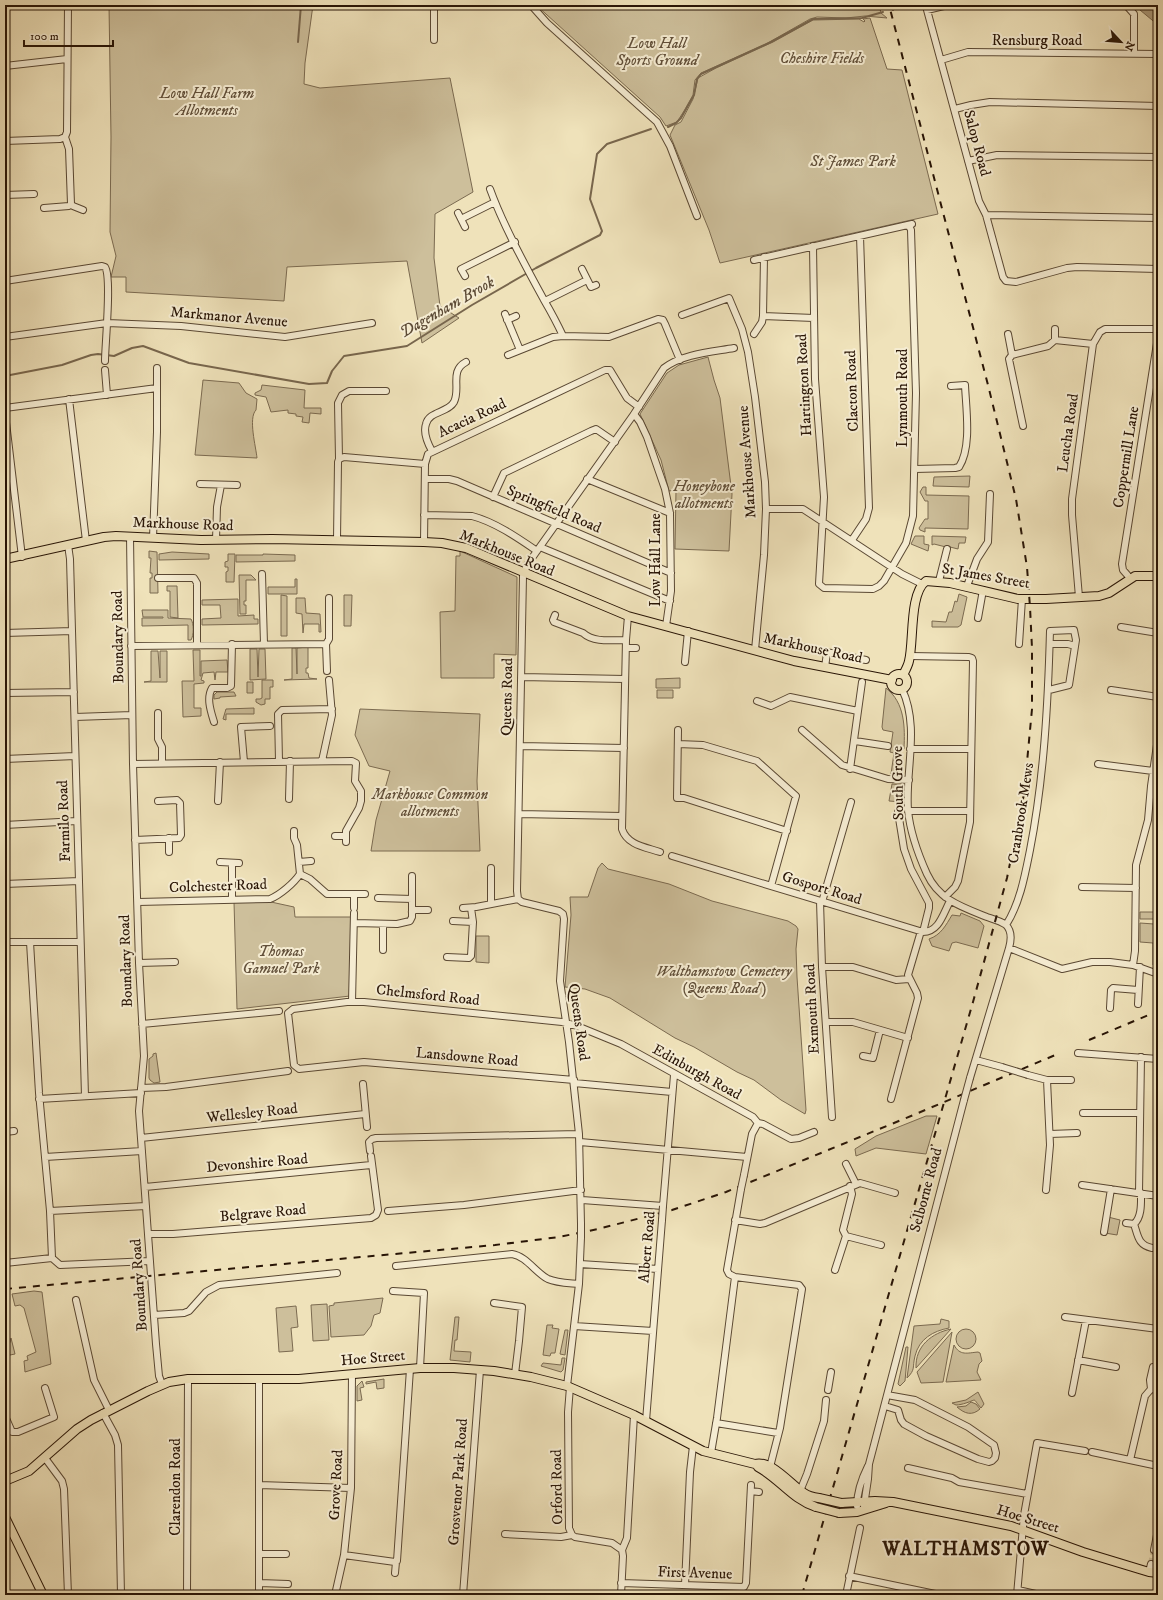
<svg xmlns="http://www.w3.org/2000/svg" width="1163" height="1600" font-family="'IM FELL DW Pica',serif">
<rect width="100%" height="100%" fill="#efe2ba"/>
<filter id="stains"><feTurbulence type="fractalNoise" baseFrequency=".005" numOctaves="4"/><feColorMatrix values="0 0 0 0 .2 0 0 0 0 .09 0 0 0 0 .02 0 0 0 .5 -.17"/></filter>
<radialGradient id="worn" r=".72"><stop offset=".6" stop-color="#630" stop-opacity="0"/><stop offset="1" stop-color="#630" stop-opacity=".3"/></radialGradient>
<path fill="#cdbf9b" stroke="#7b6a50" d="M109 5H313L305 63 304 84 320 88 450 78 473 192 435 214 434 258 440 306 459 318 422 343 407 261 287 267 284 301 126 292V277H111L116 256 110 232 111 137Z
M536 5H879L881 13 887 18 865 16 846 18 817 17 810 19 766 44 701 73 695 80 693 95 684 111 677 122 666 126 660 117Z
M870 18 887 69 902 70 938 214 720 263 709 230 670 135 675 125 681 122 693 99 698 78 716 68 773 42 813 20 859 19 864 22 865 21 863 19Z
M708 357 714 380 720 398 732 494 729 551 675 549 676 490 669 491 661 460 640 414 667 373 679 365Z
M203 380 239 383 246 393 257 399 256 410C248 418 256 447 257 458L195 455Z
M262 385 305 390 304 408H321V414L310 413 309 423 302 422 303 417 296 416V414L288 413V410L271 412 266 397 255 395V393L261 390Z
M970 476 969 487 933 486 934 477Z
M923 487H926V495L969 496 968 529 925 528V532L920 530 919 528 925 519H928V501H925L920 492Z
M915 536H924V544L929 545 928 551 911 544Z
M932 536 966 537 965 543H959L958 549 946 546V547L934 544 932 545Z
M149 551 157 552 158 593H150V578H152V573H150L151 558H149Z
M460 551 517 577 516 655 494 654V678H441L440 612 455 611 456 556H460Z
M172 552 209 554V559L159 560V554Z
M228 554H235L234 582H226V572L228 571V567H225V562L228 561Z
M263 554 295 555V561L236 562V555H263Z
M239 575H251L256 580H246V601H244V605H246V614H240Z
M295 579H297V594H268V587H295Z
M167 586H177L178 618 170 617V591H167Z
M959 594 967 597 961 625 958 627H932V621L946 622 949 612H952L955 601 957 602Z
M281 595 287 596V636H281Z
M344 595H352L351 626H344Z
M296 598H305L306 613 320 614 321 632H319V624H304L303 633 302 614 296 613Z
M238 599V616L254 615V619H258V624L202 625V619L221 618 220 605H202V600Z
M142 610H168V618L191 619C194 624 194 635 191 640H188V625L142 626V618H163V617H143Z
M308 647V668H306V673H308L309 678 317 679 284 680 292 679V648H296L297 674V648Z
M250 649H257L258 677 259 649H265L266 679 250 680Z
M193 650H200V676H201V661L227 660 228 672H216L215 680 214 672 203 673 201 680 204 681V683L194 684V708H201V716L183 717 182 681H194Z
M151 651H158L160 678V651H167V682H144L151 681Z
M680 678V688H656V679Z
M262 680H273V687H270V699H265V704L261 705 256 702V699H260L262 698Z
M247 682H253V693H247Z
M886 688C905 703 905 727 904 749L900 752 902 770 899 774H891L894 753 890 752 893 732 883 730 882 727Z
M657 690H673V698H657Z
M217 692H234L236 696 220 697V698L214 699V695Z
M254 708V714H226V720L223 719 226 709Z
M360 709 480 714 477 781 480 851H371L376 820 390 771 369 766 355 735Z
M892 784 902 785V802L889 801Z
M602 863 608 869 669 884 712 901 788 921 796 926 798 929 796 949 797 977 806 1110 805 1114 781 1100 754 1080 737 1072 694 1047 675 1038 610 998 585 989 565 987 571 915 570 897H588L598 868Z
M234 902H271L294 907 295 917H351L350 996 237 1009Z
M1140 912H1158V919H1140Z
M961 913 980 921 984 926 978 948 956 942 952 943 949 951 932 946 929 939C941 935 946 925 952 915L960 916Z
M1140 923 1154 924V931H1158V966L1153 965V943L1140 942Z
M476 936H489V963L476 962Z
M156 1053 160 1082 154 1083 150 1080 149 1078V1059L153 1056V1054Z
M926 1116H937L926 1154 876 1148 856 1156 855 1149 876 1136Z
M1108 1217 1120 1220 1117 1235 1105 1233Z
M34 1291 42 1292 51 1364 25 1372 24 1361 28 1360 27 1356 36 1352 24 1308 20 1305 15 1306 12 1294Z
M383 1298 380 1313 374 1315 371 1326 364 1335 331 1337 329 1306 334 1305V1303Z
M327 1304 329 1340 313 1341 311 1305Z
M296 1306 298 1327 291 1328 293 1351 279 1352 276 1308Z
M455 1317H459L457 1340H455L454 1351 471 1352 470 1362 450 1360Z
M941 1319 949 1321V1328C933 1331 919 1339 915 1356 912 1368 916 1369 907 1378L914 1326 940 1324Z
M547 1325H553L552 1328 559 1329 555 1353H551L550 1356 543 1355Z
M956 1339a10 10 0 1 1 20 0a10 10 0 1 1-20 0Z
M951 1329 916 1368C915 1346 932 1333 951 1329Z
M565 1330H568L565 1355 560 1354Z
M952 1332 943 1382 921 1383 917 1372Z
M11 1338 15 1354 5 1356C5 1350 10 1345 11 1338Z
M954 1345C960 1356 967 1353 978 1352L980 1353 982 1361 979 1364 977 1372 981 1380 946 1382Z
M906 1347H908L905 1381 900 1386 898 1384Z
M562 1358H565L563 1370 561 1372 541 1366 543 1363 561 1365Z
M384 1379V1388L377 1389 376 1382 366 1384V1382Z
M362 1381 364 1387 360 1388 362 1400 357 1401V1386Z
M978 1392 984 1404 981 1408C972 1398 978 1399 966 1403 963 1404 959 1405 956 1405L952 1403 966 1400Z
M971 1402 976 1404 980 1409C972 1416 965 1414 957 1407L966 1406Z"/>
<path fill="#ac9c7d" stroke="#78664d" d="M1134 5H1156L1158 7V25Z"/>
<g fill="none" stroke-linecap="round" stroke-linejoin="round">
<path stroke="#78664d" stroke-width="2" d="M892 5 893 10
M298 42 301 5
M668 127 676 123 681 118 694 95 697 79 701 74 771 42 813 19 862 18 883 12
M5 376 62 365 91 355 98 354 114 356 132 348 143 346 189 363 309 384 327 383 332 371 344 356 407 346 472 305 536 268 600 235 602 231 590 199 597 154 607 144 651 129"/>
<path stroke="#d1c39f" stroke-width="6" stroke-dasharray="6 3" stroke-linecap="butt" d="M1151 1564 1154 1550"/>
<g stroke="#5a4833" stroke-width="8">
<path id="minor" d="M434 5V40
M531 5 547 23 657 122 670 146 697 216
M948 5 927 10 979 201 986 215 1003 277 1006 281 1016 282 1067 268 1077 267 1158 269
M1126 5 1134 14V53
M941 60 968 52 1158 54
M5 66 67 59
M955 109 971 105 990 102 1158 106
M65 137 67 132 68 5
M65 137 69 149 71 204 73 206 83 210
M5 141 60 139 65 137
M968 161 997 155 1158 157
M490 189C503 225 526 267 544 300 551 312 557 323 563 336
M5 195 34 194
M44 208 69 206 71 204
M458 213 465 227
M986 215 1158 218
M461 219 495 202
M813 246 815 379 824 497 819 584 824 588 873 589 879 586 884 581 906 543 913 516 916 393 911 230 909 226
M754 260 912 224
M582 269 591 287 596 285
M465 276 461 269 515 242
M5 281 102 266 105 267C112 277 105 345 105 361
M545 301 587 280
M505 314 520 350
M682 315 729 298 742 329 748 352 755 397 765 482 766 509 764 555 755 650
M763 316 814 318
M507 320 516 316
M754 334 762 322 763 316 764 257
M1008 334 1012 355
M5 337 107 323 181 326 285 337 372 323
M1055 340V329
M508 355 553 337 563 336 609 337 658 319 663 320 665 324 680 360
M105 370 107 395
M69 399 86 541
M5 408 157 388
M5 414 22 557
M634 414 640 422 647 437 657 466 665 489 670 513 671 591 666 626
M1023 426 1009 359 1012 355 1048 346 1055 340 1093 344
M432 451C428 444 423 433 426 424 429 411 448 413 454 402 461 388 449 371 466 362
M339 459 338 403 342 395 349 391H386
M915 469 955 468 959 467C972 447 966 409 965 385L951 386
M425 479H449L457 481 671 573
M587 479 670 513
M200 484 237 485
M493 497 504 473 591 431 596 429 615 442
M766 509H803L902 574 922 584
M424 515 472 516C495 522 518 538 537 551
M130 536 133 764 139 963 144 1056 139 1111 156 1344 159 1376 162 1384
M153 538 157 432V368
M216 540 217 507 221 485
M337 540 338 462 339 459 344 457 425 464
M852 540 866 519 869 508 860 236
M424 542 425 464 428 454 605 370H610L627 398 639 407
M68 545 70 559 85 1096
M540 547 670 601
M262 574 264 644
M158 578H194L197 583V645
M1130 578 1123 570 1122 564 1158 337
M939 581 947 549
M967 586 977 559 988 542 990 494
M1079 597 1072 515V499L1093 344 1100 332 1105 329H1158
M555 615 553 620 554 622 583 633C594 643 612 640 626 640
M628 616 626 640 622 829C627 845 645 847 660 852
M978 618 983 590
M1121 627 1158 633
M5 633 72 631
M1019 644 1022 599
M1050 644H1068L1075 646
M131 646 326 644
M796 646 866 660
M626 648H636
M910 656 969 657 972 658 973 661 970 822 958 881 955 887 945 897
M685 662 688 631
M825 667 827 653
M327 671 326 644 329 639V598
M521 677 625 679
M902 689C920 727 905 771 908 810 910 832 918 854 927 874 939 900 962 907 987 917 993 919 1001 921 1006 925 1012 931 1011 941 1009 948L970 1078
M1111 690 1158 697
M5 693 74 692
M757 701 771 706 790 697 858 711
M158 713V739L162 747V763
M75 717 132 715
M214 722C211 712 206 698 212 688H227L231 686 232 644
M678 730 677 798H684L787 831
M802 730 842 765 888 779 909 780
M855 741 888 746
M678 744 703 745 757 761 796 796 771 886
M520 746 624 748
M910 749H971
M5 759 75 756
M279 761 278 714 282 710 332 709
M322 761 332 715 329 680
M244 762 241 727 270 726
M133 764 352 761 356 763 355 781 361 791V801L359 808 346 831V842
M1098 764 1153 771
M850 769 862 682
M289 799 290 761
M218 801 220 762
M908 811H970
M898 812 904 849 911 869 929 903V908L923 932
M519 814 622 816
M5 825 77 821
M294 831V838L297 845 300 874
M335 836H346
M169 838V852
M135 840 179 838 181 835 180 803 177 800 158 801
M672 856 923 932C939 932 943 914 950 901
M220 862 239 863
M299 862 311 861
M232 863V899
M491 868V904
M5 884 79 881
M1082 887 1136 888
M378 898 412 899
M820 901 822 967 832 1117
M138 902 270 899C280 895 294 883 300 874L310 879 327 894H365
M822 902 851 802
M354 908V894
M463 908 476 907 518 899
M412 912 415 910H428
M453 921 473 922
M354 923 397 924 410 921 412 917V876
M1006 925C1020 903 1025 875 1030 850 1044 778 1048 704 1050 631L1074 630 1076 640 1069 685 1049 690
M5 942H80
M30 942 39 1093 50 1211 52 1258
M1009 948 1062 969 1092 962H1110L1133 965 1158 974
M383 950V924
M447 957 469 958 471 956 473 922 471 908
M139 963 175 962
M1133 965 1135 951 1136 865 1148 820 1151 786 1158 738
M822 967H853L896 980 909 979
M352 1002 354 913
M1138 1004 1140 967
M1110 1008 1111 990 1113 988 1138 990
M826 1022H853L908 1038
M142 1024 279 1011
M1078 1053 1158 1059
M863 1056 873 1058 880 1030
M976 1060 1002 1067
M1028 1075 1047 1080H1071
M574 1080 364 1062 299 1069 294 1065 288 1013 293 1009 347 1002H364L562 1022 577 1026 621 1044 753 1117 758 1123 763 1124 791 1139 799 1138 814 1132
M574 1083 672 1092
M363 1084 367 1127
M141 1088 166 1087 288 1071
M39 1099 141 1093
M891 1099 918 998 917 993 908 975 921 931
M1083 1113H1139
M5 1132 14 1131
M1050 1134 1077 1133
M141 1138 365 1114
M580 1142 747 1157
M370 1151 369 1142 372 1139 376 1138 579 1134
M45 1157 142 1151
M846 1164 856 1184
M744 1175 752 1134 758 1123
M1082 1185 1158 1196
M145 1187 371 1165
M741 1189 727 1270 729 1274 735 1277 799 1285 802 1289 780 1428 770 1467
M1046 1190 1050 1145 1047 1080
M1139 1193 1141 1057
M582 1200 663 1206 674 1075
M50 1211 146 1206
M388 1211 464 1205 581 1190
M735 1220 760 1224 765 1223 860 1183 895 1193
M1126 1223 1134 1224
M581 1224 579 1134 569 1042 560 981 564 919 563 914 559 911 522 902 518 899 517 891 523 576 527 565 634 414 664 368C682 354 711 352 734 348
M1134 1224C1138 1236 1138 1245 1152 1248
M1134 1224C1142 1217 1141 1203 1141 1193
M1104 1232 1111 1189
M148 1234H173L371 1218 376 1215 378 1210 371 1156
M846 1236 881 1245
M52 1258 60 1265 150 1261
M5 1263 52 1258
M580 1264 658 1269
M396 1266 512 1254C526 1256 536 1273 548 1279 557 1283 569 1283 579 1284
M835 1270 846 1236 843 1230 852 1194 850 1186
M393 1291 424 1293 420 1368
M76 1300 94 1380 109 1410
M494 1303 522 1307 519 1341 515 1374
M154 1315 184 1313 189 1311 206 1292 219 1285 337 1273
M1065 1317 1158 1329
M574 1326 653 1331
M1078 1360 1116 1367
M259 1380V1595
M567 1386 579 1284 581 1237
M570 1387 568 1412 569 1528 572 1535 575 1537 612 1543 622 1550 623 1556 621 1595
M1151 1389 1150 1380 1153 1367
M828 1390 831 1372
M1072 1393 1086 1320
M885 1406 898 1410 901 1420 904 1424 926 1436 978 1459 989 1462 992 1461 995 1458 996 1453 994 1445 968 1427 915 1400 887 1395
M103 1413 115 1435 118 1445 121 1595
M5 1416 12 1432H18L54 1417 45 1388
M646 1421 662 1220
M716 1423 778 1433
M1092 1452 1158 1466
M711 1453 717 1418 735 1277
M45 1458 62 1481 64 1489 68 1595
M1130 1460 1145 1396 1151 1389 1158 1390
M908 1468 952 1478 959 1482 1027 1494
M259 1485 351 1488
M751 1491 759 1492
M800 1491 807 1474 824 1421 826 1400
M857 1506C857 1492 862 1478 868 1466
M864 1506 868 1479 869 1464 874 1445 964 1100
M505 1534 561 1537 572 1535
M622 1550 627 1538 634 1415
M1154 1550 1158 1530
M259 1554H286
M344 1555 395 1562 397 1561 410 1369
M1149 1572 1151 1564
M395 1573 396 1562
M849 1576 940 1595
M259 1583 288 1584
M621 1583 744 1587 746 1583 751 1485
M685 1585 690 1472 693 1446
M1018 1590 1040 1595
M187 1595 188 1379
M335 1595 344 1555 351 1488 352 1374
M463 1595 480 1370
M846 1595 860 1528
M1017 1595 1024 1515 1037 1443 1085 1451"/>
</g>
<g stroke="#291506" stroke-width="10">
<path id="major" d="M5 559 104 537 116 536 201 540 272 539 424 542 442 543 466 548 628 616 794 661 892 680
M891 682a8 8 0 1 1 16 0a8 8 0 1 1-16 0Z
M903 675C905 671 908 666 909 661 914 642 909 593 926 581L950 583 1018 599H1046L1099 596 1109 593 1135 576H1158
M758 1467C780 1479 792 1499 816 1507
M5 1481 29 1471 77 1429 91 1420 148 1391 169 1382 188 1379H299L420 1368H454L494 1371 531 1377 567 1386 634 1415 703 1451 755 1464C771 1459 792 1486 804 1493 808 1496 813 1497 819 1498
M841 1503 875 1501 893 1502 1011 1526 1083 1552 1149 1572 1158 1573
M839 1513 857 1512 886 1503
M5 1517 43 1595"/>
</g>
<use href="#minor" stroke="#f5ecd2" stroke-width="6"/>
<use href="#major" stroke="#efe2ba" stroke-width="8"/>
<path stroke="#291506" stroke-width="2" stroke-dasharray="7 7" stroke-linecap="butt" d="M1089 1040 1158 1011
M5 1289 495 1245 559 1237 598 1229 672 1210 726 1192 911 1116 1060 1053
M802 1595 973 1002 1007 878 1024 794 1032 709V648L1030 607 1027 567 1016 499 988 385 889 5"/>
<g stroke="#5a4833" stroke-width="8" stroke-linecap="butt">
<path id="minor-bridge" d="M1002 1067 1028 1075
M964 1100 970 1078
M741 1189 744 1175
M662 1220 663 1206
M581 1237V1224"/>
</g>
<g stroke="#291506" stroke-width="10" stroke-linecap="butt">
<path id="major-bridge" d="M819 1498 841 1503
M816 1507 839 1513"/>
</g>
<use href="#minor-bridge" stroke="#f5ecd2" stroke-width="6"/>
<use href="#major-bridge" stroke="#efe2ba" stroke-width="8"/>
</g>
<g text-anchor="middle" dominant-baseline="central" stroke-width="4" stroke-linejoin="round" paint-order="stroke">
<g font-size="15" fill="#291506" stroke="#f5ecd2">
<text x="1037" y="40">Rensburg Road</text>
<text transform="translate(977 143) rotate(75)">Salop Road</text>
<text transform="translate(229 317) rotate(5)">Markmanor Avenue</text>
<text transform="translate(804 385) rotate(-93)">Hartington Road</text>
<text transform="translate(852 391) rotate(-92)">Clacton Road</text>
<text transform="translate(902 398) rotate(-90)">Lynmouth Road</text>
<text transform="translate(472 418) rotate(-25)">Acacia Road</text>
<text transform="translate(1068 433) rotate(-82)">Leucha Road</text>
<text transform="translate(1126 457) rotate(-81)">Coppermill Lane</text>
<text transform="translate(747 462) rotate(-94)">Markhouse Avenue</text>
<text transform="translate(554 509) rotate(23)">Springfield Road</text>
<text transform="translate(183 524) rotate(2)">Markhouse Road</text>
<text transform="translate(507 553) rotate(22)">Markhouse Road</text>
<text transform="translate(655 560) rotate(-90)">Low Hall Lane</text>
<text transform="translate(986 576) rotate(10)">St James Street</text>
<text transform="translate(118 637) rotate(-91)">Boundary Road</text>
<text transform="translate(813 648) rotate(12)">Markhouse Road</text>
<text transform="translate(507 697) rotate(-89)">Queens Road</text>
<text transform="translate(898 783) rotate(-91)">South Grove</text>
<text transform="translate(1021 813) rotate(-81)">Cranbrook Mews</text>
<text transform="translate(64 821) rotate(-92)">Farmilo Road</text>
<text transform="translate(218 886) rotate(-2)">Colchester Road</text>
<text transform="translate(822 888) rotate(17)">Gosport Road</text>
<text transform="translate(126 961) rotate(-92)">Boundary Road</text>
<text transform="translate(428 995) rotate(6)">Chelmsford Road</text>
<text transform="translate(812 1009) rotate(-93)">Exmouth Road</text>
<text transform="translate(579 1022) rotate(82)">Queens Road</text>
<text transform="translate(467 1057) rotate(5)">Lansdowne Road</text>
<text transform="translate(697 1072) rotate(29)">Edinburgh Road</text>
<text transform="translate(252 1113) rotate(-6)">Wellesley Road</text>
<text transform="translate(257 1163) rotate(-5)">Devonshire Road</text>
<text transform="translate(926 1190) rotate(-75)">Selborne Road</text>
<text transform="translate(263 1213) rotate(-5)">Belgrave Road</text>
<text transform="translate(647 1247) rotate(-85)">Albert Road</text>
<text transform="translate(139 1285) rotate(-94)">Boundary Road</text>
<text transform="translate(373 1358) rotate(-5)">Hoe Street</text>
<text transform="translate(458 1482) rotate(-86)">Grosvenor Park Road</text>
<text transform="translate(336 1485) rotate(-87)">Grove Road</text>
<text transform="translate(175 1487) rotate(-90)">Clarendon Road</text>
<text transform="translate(557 1487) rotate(-91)">Orford Road</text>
<text transform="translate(1028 1519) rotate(17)">Hoe Street</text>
<text transform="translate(695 1573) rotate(2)">First Avenue</text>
</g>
<g font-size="15" font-style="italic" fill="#62503a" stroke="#f5ecd2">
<text x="657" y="43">Low Hall<tspan x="657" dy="17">Sports Ground</tspan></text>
<text x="822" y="58">Cheshire Fields</text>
<text x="207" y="93">Low Hall Farm<tspan x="207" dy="17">Allotments</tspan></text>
<text x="853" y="161">St James Park</text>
<text x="704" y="486">Honeybone<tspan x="704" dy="17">allotments</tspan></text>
<text x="430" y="794">Markhouse Common<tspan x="430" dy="17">allotments</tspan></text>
<text x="281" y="951">Thomas<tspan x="281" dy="17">Gamuel Park</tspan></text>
<text x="724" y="971">Walthamstow Cemetery<tspan x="724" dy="17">(Queens Road)</tspan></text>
</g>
<g font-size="16" font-style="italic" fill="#5d4b36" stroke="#f5ecd2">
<text transform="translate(447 307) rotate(-30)">Dagenham Brook</text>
</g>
<g font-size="19" font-weight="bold" letter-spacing="1" fill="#291506" stroke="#f5ecd2">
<text x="966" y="1549">WALTHAMSTOW</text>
</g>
</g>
<rect width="1163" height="1600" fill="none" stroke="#efe2ba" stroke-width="20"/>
<rect x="6" y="6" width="1151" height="1588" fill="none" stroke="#291506" stroke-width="2"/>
<rect x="10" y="10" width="1143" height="1580" fill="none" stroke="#291506"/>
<g transform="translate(1121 42) rotate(116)" stroke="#f5ecd2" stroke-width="3" paint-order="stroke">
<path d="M0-3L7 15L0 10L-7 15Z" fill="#291506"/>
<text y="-6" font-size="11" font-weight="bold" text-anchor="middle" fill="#291506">N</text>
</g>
<path d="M24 40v6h89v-6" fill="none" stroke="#291506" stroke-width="2"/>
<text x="30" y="40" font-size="12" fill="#291506" stroke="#f5ecd2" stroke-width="3" paint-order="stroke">100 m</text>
<rect width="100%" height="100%" filter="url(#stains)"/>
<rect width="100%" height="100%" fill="url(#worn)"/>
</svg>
